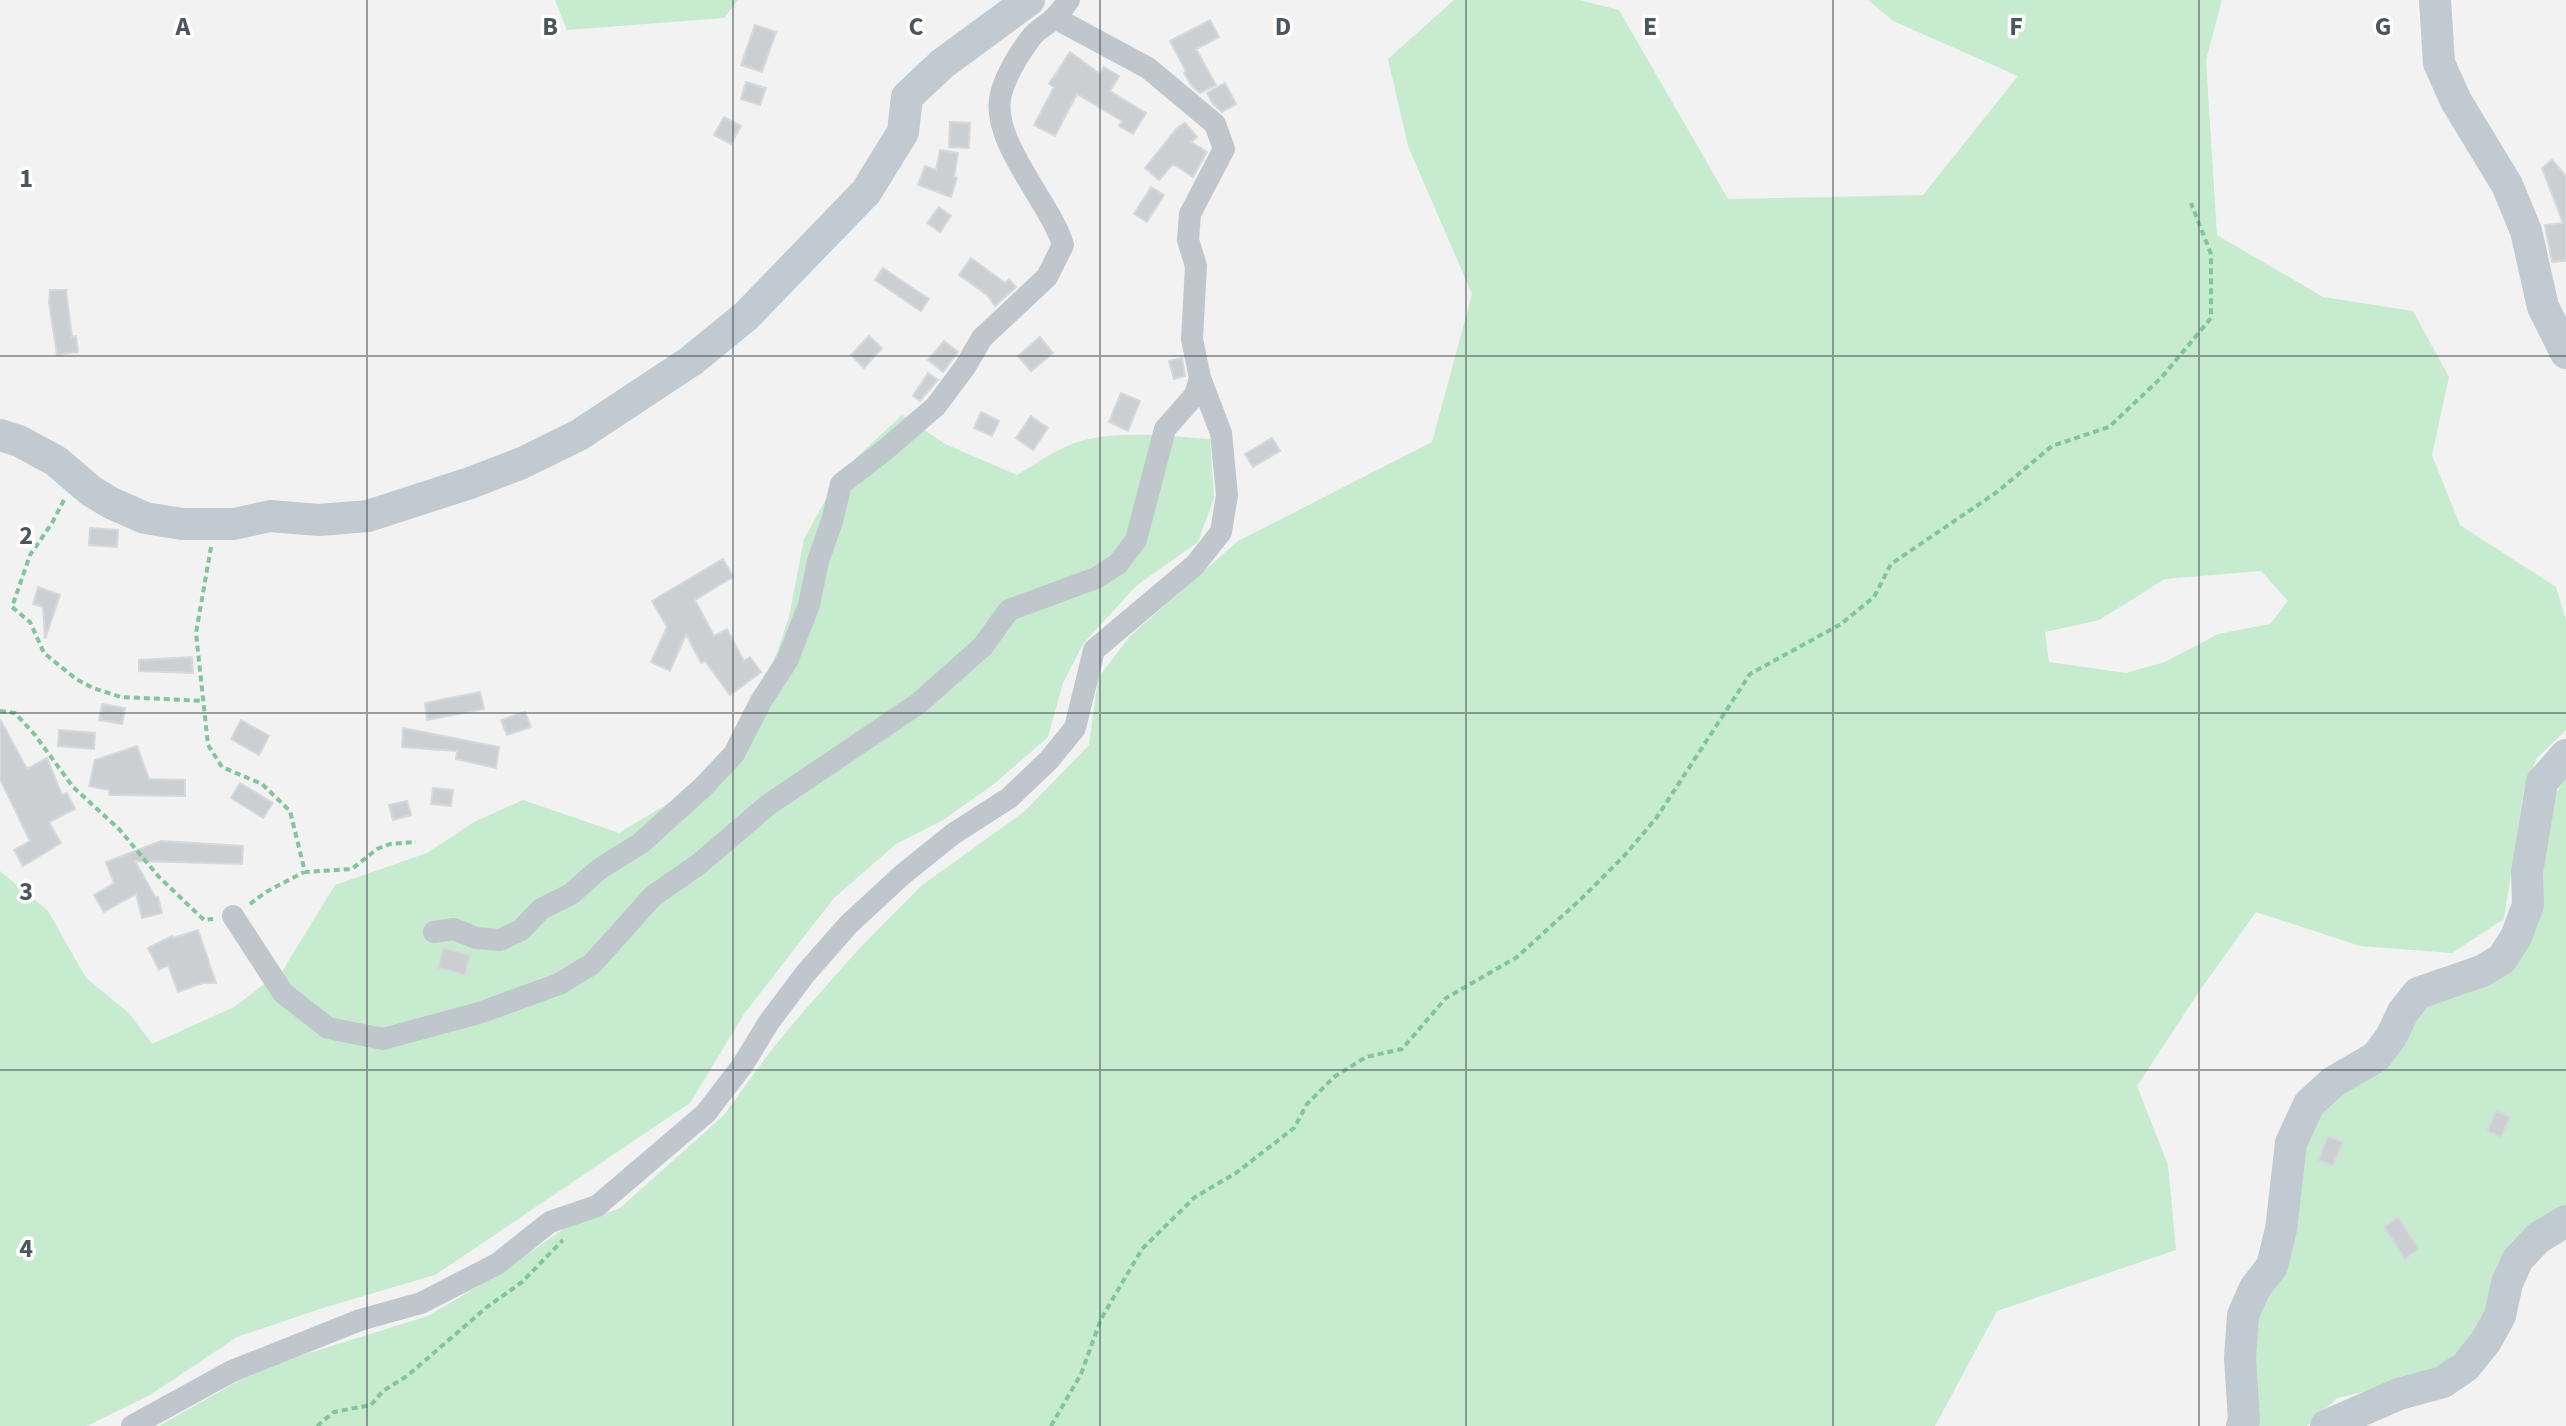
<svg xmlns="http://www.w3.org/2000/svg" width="2566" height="1426" font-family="'Source Sans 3',sans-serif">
<rect width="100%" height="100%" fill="#f3f2f2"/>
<path fill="#c6ebcf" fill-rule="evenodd" d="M555 0H738L724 18 567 30Z
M1454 0H1579L1619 10 1728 199 1923 195 2018 76 1893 21 1868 0H2222L2206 60 2217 235 2323 297 2413 311 2449 377 2432 455 2460 525 2556 587 2566 620V730L2537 758 2524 789 2504 919 2452 953 2360 946 2256 912 2198 993 2137 1086 2168 1165 2176 1250 1997 1311 1935 1426H159L261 1368 428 1316 502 1272 565 1228 620 1208 723 1116 773 1048 803 1012 857 951 921 886 1025 811 1089 745 1098 678 1130 636 1238 541 1432 442 1472 294 1408 146 1388 59ZM2261 571 2288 601 2270 624 2218 634 2165 662 2126 673 2049 662 2045 632 2099 620 2165 579Z
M902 415 945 444 1017 475C1034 465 1053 451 1072 444 1112 429 1168 436 1210 439L1214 498 1198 542 1136 586 1083 644 1063 683 1048 737 994 784 943 820 896 844 834 898 744 1014 690 1103 435 1275 326 1307 237 1337 150 1395 87 1426H0V871L48 911 86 978 129 1013 152 1044 234 1007 283 970 335 885 427 853 474 822 523 800 619 833 704 782 756 698 776 655 789 617 804 539 841 472Z
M2566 777V1206L2534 1224 2512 1241 2497 1268 2492 1304 2471 1339 2435 1371 2385 1387 2337 1398 2307 1426H2250L2249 1348 2308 1134 2331 1093 2424 1001 2493 978 2549 805Z"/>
<path fill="#cccfd2" stroke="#d6d9dc" stroke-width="2" d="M1210 20 1219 37 1196 49 1216 85 1200 93 1191 85 1184 73 1186 71 1170 41Z
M755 25 776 32 762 72 741 65Z
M1070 52 1100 74 1104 67 1119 76 1110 91 1146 113 1133 134 1119 126 1122 121 1077 94 1055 136 1034 125 1054 87 1049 84Z
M746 82 766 88 760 105 741 99Z
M1225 83 1236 104 1222 112 1213 104 1207 93Z
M724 117 741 126 731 144 714 135Z
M950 122 970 123 969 148 949 147Z
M1185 123 1197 137 1191 142 1207 152 1193 177 1173 164 1159 180 1145 168 1177 128Z
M940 150 958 153 954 177 957 178 951 197 918 185 925 166 936 170Z
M2552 160 2566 176V261L2552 262 2545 225 2563 223 2542 168Z
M1151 187 1164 195 1147 222 1134 214Z
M939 207 951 216 940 232 927 223Z
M971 258 1005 283 1009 279 1016 287 995 306 987 295 959 275Z
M883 268 929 299 921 311 875 280Z
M50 290H66L72 337 76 336 78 352 57 355 49 303Z
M869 336 882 348 864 368 851 355Z
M1040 337 1053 353 1031 371 1018 356Z
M944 341 958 352 943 372 928 360Z
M1182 358 1185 376 1174 379 1169 361Z
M928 373 938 380 920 401 913 396Z
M1121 393 1140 401 1128 431 1109 422Z
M981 412 999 421 992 436 974 428Z
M1031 416 1048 428 1033 450 1016 438Z
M1272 438 1280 451 1253 467 1245 454Z
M90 528 118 530 117 547 89 545Z
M723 559 733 577 695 600 714 636 727 629 744 661 750 657 761 672 730 695 705 661 701 663 686 634 670 671 651 662 667 627 652 601Z
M38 587 60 595 45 639 43 607 33 604Z
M192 657 193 673 139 671V660Z
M480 692 484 709 427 720 425 703Z
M102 704 125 708 122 724 99 720Z
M525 712 531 727 507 735 501 720Z
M0 719 27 769 47 758 62 795 67 793 75 809 49 822 61 843 23 866 14 850 30 841 0 779Z
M241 720 269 736 259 755 231 739Z
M403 728 499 747 496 768 456 759 457 751 402 747Z
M59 730 95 733 94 749 58 746Z
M137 746 149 779 185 780V796L109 795V790L89 786 95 760Z
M240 783 273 803 263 818 231 798Z
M433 788 453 790 451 806 431 804Z
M407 801 411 815 393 820 389 805Z
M161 841 243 846 242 864 135 861 155 897H158L162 913 142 918 136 894 104 912 94 895 114 883 106 862Z
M198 930 216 983H203L178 992 168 965 159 970 148 948 172 936 173 938Z
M443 948 470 955 465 975 438 968Z
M2496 1111 2510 1117 2501 1137 2487 1131Z
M2328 1136 2343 1142 2333 1166 2318 1160Z
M2398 1217 2419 1249 2405 1259 2384 1227Z"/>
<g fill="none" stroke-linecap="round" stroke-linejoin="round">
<path stroke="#82c59a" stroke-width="4" stroke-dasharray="6 4" stroke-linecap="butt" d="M64 500 52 523 30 555 12 607 30 622 44 653 76 679 93 688 121 697 204 701
M211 547 196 633 208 745 222 767 262 784 290 811 305 872 352 869 377 849 390 844 416 842
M0 711 15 713 35 735 73 787 119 829 159 877 204 920 213 919
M250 904 266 892 304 872
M317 1426 334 1412 371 1405 383 1391 407 1376 487 1307 522 1282 563 1240
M1051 1426 1081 1374 1101 1319 1142 1249 1195 1197 1236 1173 1294 1128 1307 1104 1334 1077 1366 1057 1402 1049 1446 998 1517 957 1581 899 1625 855 1657 817 1750 674 1841 624 1874 597 1891 564 1997 492 2052 446 2109 427 2162 377 2211 318V254L2191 203"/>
<path stroke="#bfc7cc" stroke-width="22" d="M233 916 283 993 328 1028 383 1039 479 1013 559 984 592 964 653 896 699 864 768 805 919 703 983 646 1009 610 1096 578 1118 564 1136 540 1165 429 1195 395 1200 378
M434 932 454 929 476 938 500 940 521 930 541 909 571 894 598 870 641 843 703 787 734 754 761 701 787 661 809 605 818 561 832 521 841 484 885 450 936 406 965 367 982 338 1047 277 1063 245C1050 201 989 140 1001 94 1006 75 1019 54 1030 39 1036 30 1046 26 1053 19 1059 14 1064 6 1069 0
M132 1426 232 1371 360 1320 421 1303 497 1264 550 1222 597 1206 706 1113 742 1066 769 1022 805 974 849 924 902 875 953 834 1009 798 1049 760 1075 728 1094 650 1195 565 1221 532 1227 495 1221 433 1200 378 1192 339 1196 266 1188 240 1190 214 1224 149 1215 124 1148 68 1055 18"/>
<path stroke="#c0cad0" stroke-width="32" d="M2435 0 2439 63 2456 101 2507 185 2526 231 2543 307 2566 353
M0 435 19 441 56 461 91 491 111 503 145 518 182 524H234L270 516 319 520 368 516 470 483 522 463 579 435 691 361 746 316 866 192 903 132 907 97 942 64 1029 0
M2242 1426 2244 1420 2240 1358 2243 1315 2255 1288 2272 1266 2281 1229 2291 1143 2309 1104 2333 1082 2376 1057 2391 1037 2403 1012 2418 993 2482 971 2502 959 2516 937 2528 905 2527 872 2542 782 2566 755
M2326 1426 2399 1394 2443 1382 2466 1366 2486 1341 2500 1316 2507 1283 2518 1259 2538 1238 2566 1221"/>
</g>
<path fill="none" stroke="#4b575d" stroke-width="2" stroke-opacity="0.55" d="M367 0V1426M733 0V1426M1100 0V1426M1466 0V1426M1833 0V1426M2199 0V1426M0 356H2566M0 713H2566M0 1070H2566"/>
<g font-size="26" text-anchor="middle" font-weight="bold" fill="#4b575d" stroke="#fff" stroke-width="7" stroke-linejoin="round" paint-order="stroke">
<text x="183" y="35">A</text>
<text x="550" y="35">B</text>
<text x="916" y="35">C</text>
<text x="1283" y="35">D</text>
<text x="1650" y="35">E</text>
<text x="2016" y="35">F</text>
<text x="2383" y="35">G</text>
<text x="26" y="187">1</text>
<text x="26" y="544">2</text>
<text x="26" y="900">3</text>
<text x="26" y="1257">4</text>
</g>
</svg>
